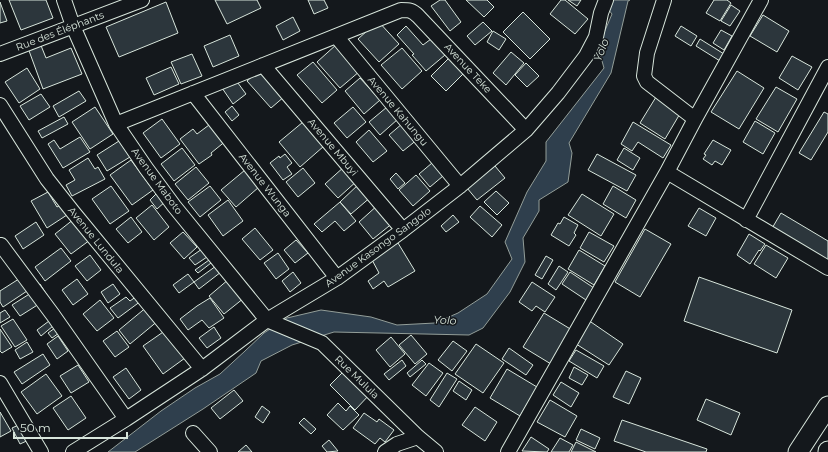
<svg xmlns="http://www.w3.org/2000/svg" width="828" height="452" font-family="Montserrat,sans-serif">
<rect width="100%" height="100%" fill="#14181c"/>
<path fill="#2f3f4d" stroke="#939e99" d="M613 0H630L628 1 611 73 569 143 572 153 568 182 539 200V211L523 238 525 262 510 292 483 328 469 335 334 332 292 345 261 361 256 373 203 409 135 452H108L161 411 195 388 220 374 245 351 264 333 287 318 321 310 371 317 397 325 435 323 458 313 487 294 512 259 505 242 527 192 546 161V142L604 68 598 47 612 14 608 9Z"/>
<path fill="#2c363c" stroke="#d8e6dc" d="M9 0H46L53 18 21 30Z
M215 0H257L261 8 227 24Z
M308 0H324L328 8 314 14Z
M440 0H445L461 22 450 31 431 6Z
M466 0H487L494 7 484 17Z
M561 0H565L588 19 575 34 550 14Z
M568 0H581L577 6Z
M714 0H727L731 3 720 21 706 13Z
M0 2 7 21 0 23Z
M166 2 178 33 119 57 106 27Z
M731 5 740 11 730 26 721 21Z
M523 12 550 39 530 59 503 32Z
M763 15 789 31 777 52 750 36Z
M293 17 300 31 283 40 276 26Z
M378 21 399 44 379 62 358 39Z
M483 22 492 31 475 45 467 36Z
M406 26 423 45 431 39 445 55 426 71 412 55 414 54 397 35Z
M681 26 697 36 691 46 675 36Z
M721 30 732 36 724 50 713 43Z
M493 31 506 39 499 50 487 42Z
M230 35 239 56 213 67 204 46Z
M700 39 724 54 720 61 696 46Z
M40 43 46 58 71 48 82 74 43 89 28 48Z
M337 44 360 71 340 88 317 62Z
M402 48 422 71 402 89 381 65Z
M511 52 524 63 506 85 493 73Z
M192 54 202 76 181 84 171 62Z
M452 55 467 70 446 91 431 76Z
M792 56 812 67 798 90 779 78Z
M313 62 337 90 322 103 297 75Z
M526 63 539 76 527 87 515 75Z
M171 67 179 84 154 95 146 78Z
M27 68 40 89 19 103 5 82Z
M262 68 285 96 271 108 247 81Z
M737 71 764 88 739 129 711 112Z
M360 78 380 100 364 114 345 91Z
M235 79 246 94 233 104 222 88Z
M776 87 797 99 778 132 756 119Z
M79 91 86 101 59 117 53 106Z
M41 94 50 107 29 120 20 106Z
M656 97 681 112 665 139 640 123Z
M232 106 239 115 232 121 225 112Z
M95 107 113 134 90 149 72 122Z
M353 107 366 122 347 138 334 123Z
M387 107 398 119 380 135 369 122Z
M824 112 828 114V132L811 160 799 153Z
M64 117 68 124 42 138 38 131Z
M162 119 180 144 161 158 143 133Z
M755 121 775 133 763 154 743 142Z
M213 122 227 140 211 153 212 155 199 164 180 139 193 129 197 134Z
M303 122 324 146 300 167 279 142Z
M633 122 671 145 663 158 638 142 632 151 621 144Z
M403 123 418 139 403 151 389 135Z
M369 130 387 151 373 162 356 142Z
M80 137 90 152 63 168 48 144 54 140 60 149Z
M713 140 731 150 722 165 715 161 712 165 703 159 706 155 704 154Z
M119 141 130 157 107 171 97 155Z
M182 148 195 165 174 181 161 164Z
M624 148 640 158 633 170 617 160Z
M285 154 292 163 287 167 292 174 283 180 270 163 279 156 280 158Z
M597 154 636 175 627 191 588 170Z
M88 158 95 169 98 167 105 179 72 196 66 185 75 180 69 170Z
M131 160 153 190 132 205 110 175Z
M432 163 443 176 430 187 419 174Z
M345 166 358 180 338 198 325 184Z
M495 166 505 178 477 200 467 188Z
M196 167 209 183 188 200 175 184Z
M303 168 315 183 298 197 286 182Z
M245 170 259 187 236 207 221 190Z
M396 173 405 183 398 189 390 179Z
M416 175 430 191 413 206 399 190Z
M360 183 372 196 351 214 340 202Z
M111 186 129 211 110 224 92 199Z
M210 186 221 200 200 217 188 202Z
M613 186 636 200 626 218 603 204Z
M496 191 509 203 497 215 484 202Z
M48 192 57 207 64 203 70 213 47 228 31 201Z
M158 192 166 201 157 209 150 200Z
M582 194 614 214 601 236 568 215Z
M228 200 243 221 223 236 208 215Z
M340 202 356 221 344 231 335 221 322 232 314 224Z
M379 204 394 222 373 239 359 222Z
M152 205 169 227 154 240 136 218Z
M480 206 502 225 492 237 470 217Z
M699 208 716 218 706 236 688 226Z
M781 213 828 241V264L771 230Z
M453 215 459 222 446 232 441 226Z
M131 217 142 232 128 243 116 229Z
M564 217 578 225 574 233 576 235 569 246 551 235 558 223 560 224Z
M74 219 90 240 71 254 55 234Z
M36 222 44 235 23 249 15 236Z
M255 228 273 250 260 260 242 239Z
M645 229 671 244 640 297 615 282Z
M183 232 197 247 184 259 170 243Z
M589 232 614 246 604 262 580 248Z
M749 234 765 244 760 251 759 250 750 264 737 255Z
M296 240 308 253 295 263 284 250Z
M398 243 415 271 388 287 384 281 373 289 368 281 379 273 371 258Z
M766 245 788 258 776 278 754 264Z
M61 248 71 261 45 281 35 267Z
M202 249 207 257 195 265 189 258Z
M579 250 605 266 594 285 568 269Z
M278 253 289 269 276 279 264 263Z
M90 255 101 270 87 281 75 266Z
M546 256 553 260 542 279 535 275Z
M209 260 211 263 198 273 195 270Z
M216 266 221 272 199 289 194 282Z
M559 266 568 272 556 290 548 284Z
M293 272 301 283 290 292 282 281Z
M570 272 594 288 586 300 562 284Z
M188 274 194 282 179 293 173 285Z
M25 275 33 287 3 307 0 302V291Z
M699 277 792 310 777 353 684 321Z
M77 279 88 294 73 305 62 290Z
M229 279 244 298 224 314 209 296Z
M532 282 555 297 545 312 536 306 532 311 519 302Z
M40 284 52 303 39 304 20 316 12 305 31 293 30 290Z
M113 284 120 294 108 303 101 292Z
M137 296 141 301 118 318 110 308 126 297 130 301Z
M210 298 224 318 209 328 202 320 188 330 180 319 197 306Z
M100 300 114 318 97 331 83 314Z
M148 306 159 320 130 344 119 330Z
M5 310 10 317 0 323V313Z
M544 313 572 330 551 364 523 347Z
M13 319 27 340 15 347 1 326Z
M588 320 623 344 609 365 573 342Z
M49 321 53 326 41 336 37 330Z
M214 327 221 338 207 348 199 338Z
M55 328 59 333 52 338 48 333Z
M0 329 12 347 2 353 0 351Z
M166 330 185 358 163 374 143 346Z
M117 331 129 347 115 357 103 341Z
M411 335 427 354 415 364 399 345Z
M58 336 68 351 57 359 47 344Z
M391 337 405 354 390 367 376 350Z
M453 341 467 351 452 371 438 360Z
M27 342 33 352 20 359 15 350Z
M476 344 504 363 483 393 455 374Z
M509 348 533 365 526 375 502 359Z
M576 350 604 366 597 378 569 361Z
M43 354 50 365 22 384 14 372Z
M402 360 406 366 389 380 384 374Z
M422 360 426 364 410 377 407 373Z
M429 363 443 373 426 396 412 385Z
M78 365 89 382 71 393 60 376Z
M574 367 588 375 582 385 569 378Z
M126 368 141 390 129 399 113 377Z
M346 369 371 393 355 410 330 385Z
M507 369 537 387 520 416 490 398Z
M626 371 641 378 629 404 613 397Z
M447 373 457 379 439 407 430 400Z
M46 374 62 396 37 414 21 392Z
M459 381 472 390 466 400 453 391Z
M561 382 579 393 571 407 553 395Z
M234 390 243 401 220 419 211 408Z
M71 396 86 418 68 430 53 408Z
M706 399 740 413 731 435 697 420Z
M550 400 577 416 565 437 537 422Z
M338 403 346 411 350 406 359 415 343 430 327 415Z
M262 406 270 412 263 423 255 417Z
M475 407 497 422 485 441 462 425Z
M0 412 11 431 0 437Z
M364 413 377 422 379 419 394 430 385 442 380 438 375 444 353 428Z
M304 418 316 429 311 434 299 423Z
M622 420 707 449 706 452H646L614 441Z
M23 423 31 439 20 444 12 428Z
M581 429 600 438 595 449 576 440Z
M531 437 549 449 547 452 522 451Z
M560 438 573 445 569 452H551Z
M329 440 338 451 327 452 322 446Z
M576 442 596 452H571Z
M246 445 252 452H238Z"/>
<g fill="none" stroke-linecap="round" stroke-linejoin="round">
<g stroke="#d8e6dc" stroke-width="16">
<path id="minor" d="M64 0 73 26 116 124 146 168 174 206 267 320 322 343 418 437 436 452
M664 0 647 53 644 76 647 82 695 119
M336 36 460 186
M0 54 142 0
M263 65 403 230
M193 93 337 278
M0 105 47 179 73 212 202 369
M116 124 401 10C409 10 412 10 418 16L526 130
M667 172 828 268
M746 220 828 67
M1 245 53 315 126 419
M0 383 41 452
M193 433 210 452
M73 452 126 419 202 369 267 320 337 278 403 230 460 186 526 130 558 93 586 56 596 37 601 13 606 0
M385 452 397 444 418 437
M508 452 667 172 695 119 761 0"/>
</g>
<g stroke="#d8e6dc" stroke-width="21">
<path id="secondary" d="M798 452 828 406
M828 452V451"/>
</g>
<use href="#minor" stroke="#14181c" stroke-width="14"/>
<use href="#secondary" stroke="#14181c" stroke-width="19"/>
</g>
<g text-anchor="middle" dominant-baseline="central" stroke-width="3" stroke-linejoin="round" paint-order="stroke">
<g font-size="10" fill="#d8e6dc" stroke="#14181c">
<text transform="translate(60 31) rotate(-21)">Rue des Éléphants</text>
<text transform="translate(468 68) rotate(47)">Avenue Teke</text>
<text transform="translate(398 111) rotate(50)">Avenue Kahungu</text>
<text transform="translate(333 147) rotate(50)">Avenue Mbuyi</text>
<text transform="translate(157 181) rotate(54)">Avenue Maboto</text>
<text transform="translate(265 185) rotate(52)">Avenue Wunga</text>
<text transform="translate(96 240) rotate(51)">Avenue Lundula</text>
<text transform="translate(378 247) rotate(-36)">Avenue Kasongo Sangolo</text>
<text transform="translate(357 377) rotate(44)">Rue Mulula</text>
</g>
<g font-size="11" font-style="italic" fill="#d8e6dc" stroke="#14181c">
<text transform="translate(601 50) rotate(-69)">Yolo</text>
<text transform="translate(445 320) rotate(2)">Yolo</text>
</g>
</g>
<path d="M14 432v6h113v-6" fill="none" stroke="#d8e6dc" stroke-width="2"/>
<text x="20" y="432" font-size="12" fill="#d8e6dc" stroke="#14181c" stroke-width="3" paint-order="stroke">50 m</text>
</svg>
